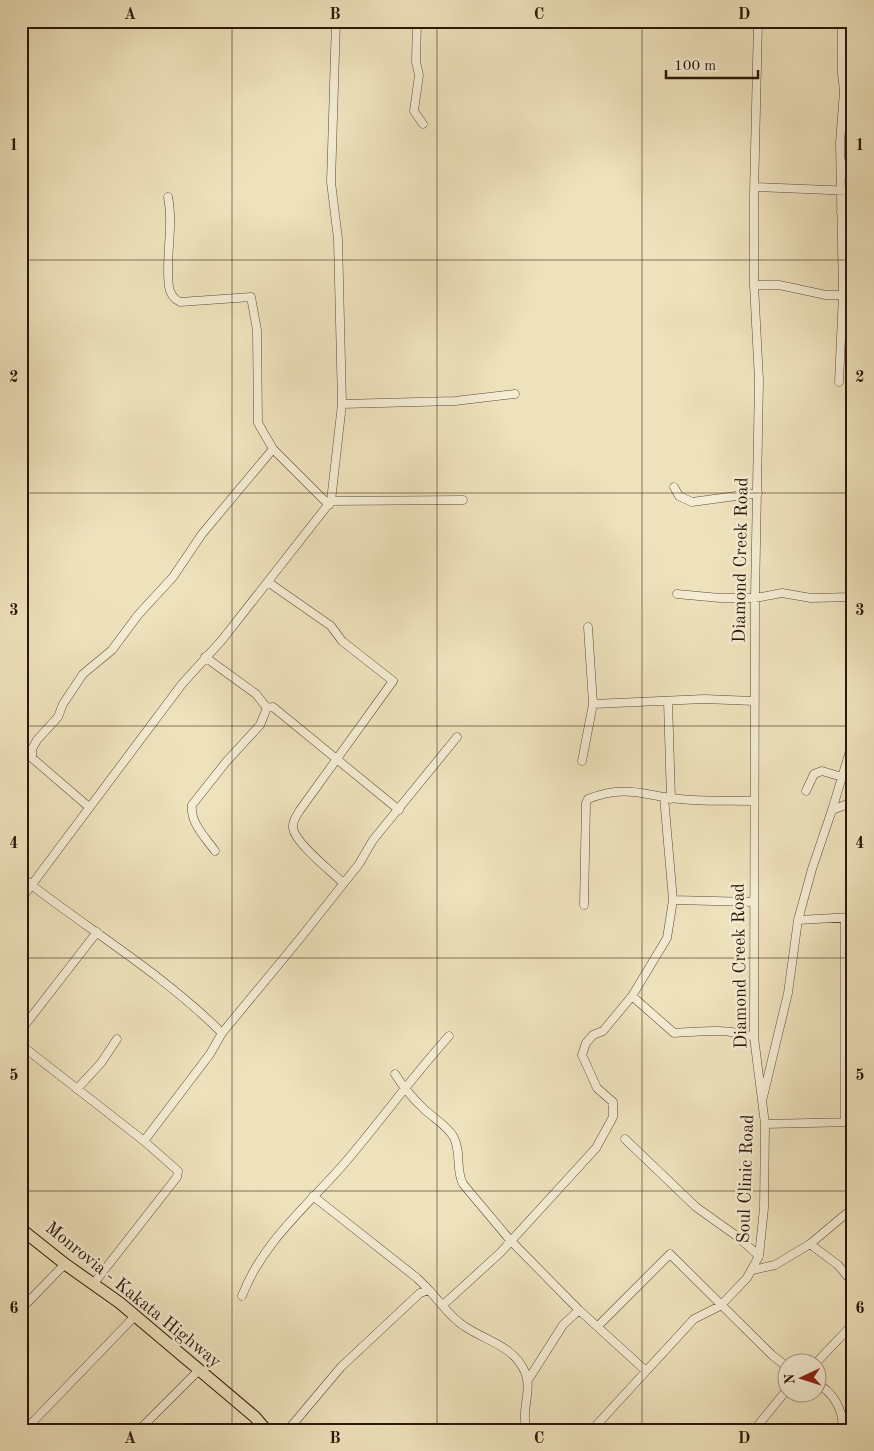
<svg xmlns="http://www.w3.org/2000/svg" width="874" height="1451" font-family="'Old Standard TT',serif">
<rect width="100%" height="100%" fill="#eee2bc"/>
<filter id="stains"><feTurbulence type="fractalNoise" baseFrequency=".004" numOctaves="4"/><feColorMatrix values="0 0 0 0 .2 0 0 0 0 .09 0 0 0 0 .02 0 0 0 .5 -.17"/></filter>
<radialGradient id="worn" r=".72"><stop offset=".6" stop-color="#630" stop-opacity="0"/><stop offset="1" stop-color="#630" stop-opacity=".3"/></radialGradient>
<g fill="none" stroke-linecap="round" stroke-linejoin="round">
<g stroke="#5d4935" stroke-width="9">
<path id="minor" d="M417 21 416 62 419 75 414 111 423 124
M843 163 853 189
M755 187 853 191
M168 197C174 227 165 257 169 287 170 294 174 299 180 302L251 297 257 330 258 423 273 449 329 505
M841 211 853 217
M754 285H779L826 295 853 294
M839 382 843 294 840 143 844 91 842 74V21
M342 404 455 401 515 394
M674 487 679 496 692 502 758 493
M331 501 463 500
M268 582 331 626 342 641 393 681 300 810C297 815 292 821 293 828 295 843 331 871 343 883
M677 594 720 598H755L782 593 811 598 853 597
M588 627 593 704
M205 657 256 694 267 708 260 725 226 762 192 805C190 823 205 837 215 851
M668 701 671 799
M267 708 273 707 399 810
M21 752 32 758
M582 761 593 704 704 699 754 701
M806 791 814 774 822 771 842 777
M89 807 32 758V749L37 740 58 717 63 704 83 674 112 650 138 615 173 577 202 534 273 449
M832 810 853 802
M21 877C87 929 162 973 222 1033
M21 899 182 684 222 640 331 501 342 404 338 239 331 182 336 21
M673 900 754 902
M584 905 586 803 588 799C627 784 644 796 680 799 705 802 730 800 754 801
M845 918V1122
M798 920 853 917
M632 996 674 1033C701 1031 728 1028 754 1037
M21 1030 97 932
M21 1045 144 1141 178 1171 177 1177 94 1283
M395 1074C404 1088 413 1099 425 1110 435 1119 446 1125 453 1136 462 1151 455 1169 463 1184L510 1240 579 1310
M77 1089 101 1063 117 1039
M763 1097 788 993 798 920 812 869 832 810 853 741
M765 1124 853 1122
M625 1139 696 1207 738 1237 759 1256
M144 1141 210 1054 222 1033 298 941 359 864 373 840 457 737
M313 1196 417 1278 429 1290
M810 1244 853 1208
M753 1270 775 1265 810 1244 838 1265 853 1283
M242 1296C262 1243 306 1207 343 1165 379 1123 412 1077 449 1036
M443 1305 500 1253 596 1148 613 1117V1102L597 1088 582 1055 586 1043 593 1035 603 1031 632 996 667 938 673 900 664 797
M21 1309 65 1264
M598 1326 670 1254 772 1355 786 1366
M815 1364 853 1324
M528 1380 563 1325 579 1310 646 1371
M816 1384C833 1390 845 1413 842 1430
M25 1430 134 1317
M139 1430 199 1370
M288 1430 341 1367 420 1293 429 1290C440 1302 451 1318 464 1326 486 1341 514 1346 525 1372 533 1390 520 1411 527 1430
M592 1430 694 1319 720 1306 747 1278 759 1256 764 1208 765 1124 754 1037 755 598 759 380 754 285V194L758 21
M754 1430 786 1391"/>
</g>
<g stroke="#2d1608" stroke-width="13">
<path id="highway" d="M21 1229 65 1264 120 1303 255 1417 266 1430"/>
</g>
<use href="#minor" stroke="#f4ecd3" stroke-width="8"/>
<use href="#highway" stroke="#eee2bc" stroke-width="11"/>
</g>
<path fill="none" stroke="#2d1608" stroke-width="1" stroke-opacity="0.55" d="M232 21V1430M437 21V1430M642 21V1430M21 260H853M21 493H853M21 726H853M21 958H853M21 1191H853"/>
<g text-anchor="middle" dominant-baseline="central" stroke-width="5" stroke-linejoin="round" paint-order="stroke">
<g font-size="18" fill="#2d1608" stroke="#f4ecd3">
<text transform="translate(741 560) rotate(-89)">Diamond Creek Road</text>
<text transform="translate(740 966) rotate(-91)">Diamond Creek Road</text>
<text transform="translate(746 1179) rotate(-88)">Soul Clinic Road</text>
<text transform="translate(133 1295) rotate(39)">Monrovia - Kakata Highway</text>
</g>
</g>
<rect width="874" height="1451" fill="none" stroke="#eee2bc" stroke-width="55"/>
<g transform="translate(802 1378) rotate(266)"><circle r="24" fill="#f4ecd3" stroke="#a49682"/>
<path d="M0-4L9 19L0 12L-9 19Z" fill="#8f2418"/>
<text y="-8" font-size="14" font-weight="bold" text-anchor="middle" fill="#2d1608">N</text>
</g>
<path d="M666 70v8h92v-8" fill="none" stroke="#2d1608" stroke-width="2.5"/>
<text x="674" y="70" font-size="15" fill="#2d1608" stroke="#f4ecd3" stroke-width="4" paint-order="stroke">100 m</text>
<rect x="28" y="28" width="818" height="1396" fill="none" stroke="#2d1608" stroke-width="2"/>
<g font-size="16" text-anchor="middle" font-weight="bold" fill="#2d1608">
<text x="130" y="19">A</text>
<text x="335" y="19">B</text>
<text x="539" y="19">C</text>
<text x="744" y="19">D</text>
<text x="14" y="150">1</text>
<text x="860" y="150">1</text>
<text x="14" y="382">2</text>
<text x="860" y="382">2</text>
<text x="14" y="615">3</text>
<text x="860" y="615">3</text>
<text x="14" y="848">4</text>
<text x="860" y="848">4</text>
<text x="14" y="1080">5</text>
<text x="860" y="1080">5</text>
<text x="14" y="1313">6</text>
<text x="860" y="1313">6</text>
<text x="130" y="1443">A</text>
<text x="335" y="1443">B</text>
<text x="539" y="1443">C</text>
<text x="744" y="1443">D</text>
</g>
<rect width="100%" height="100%" filter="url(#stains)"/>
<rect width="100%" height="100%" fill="url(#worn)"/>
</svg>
